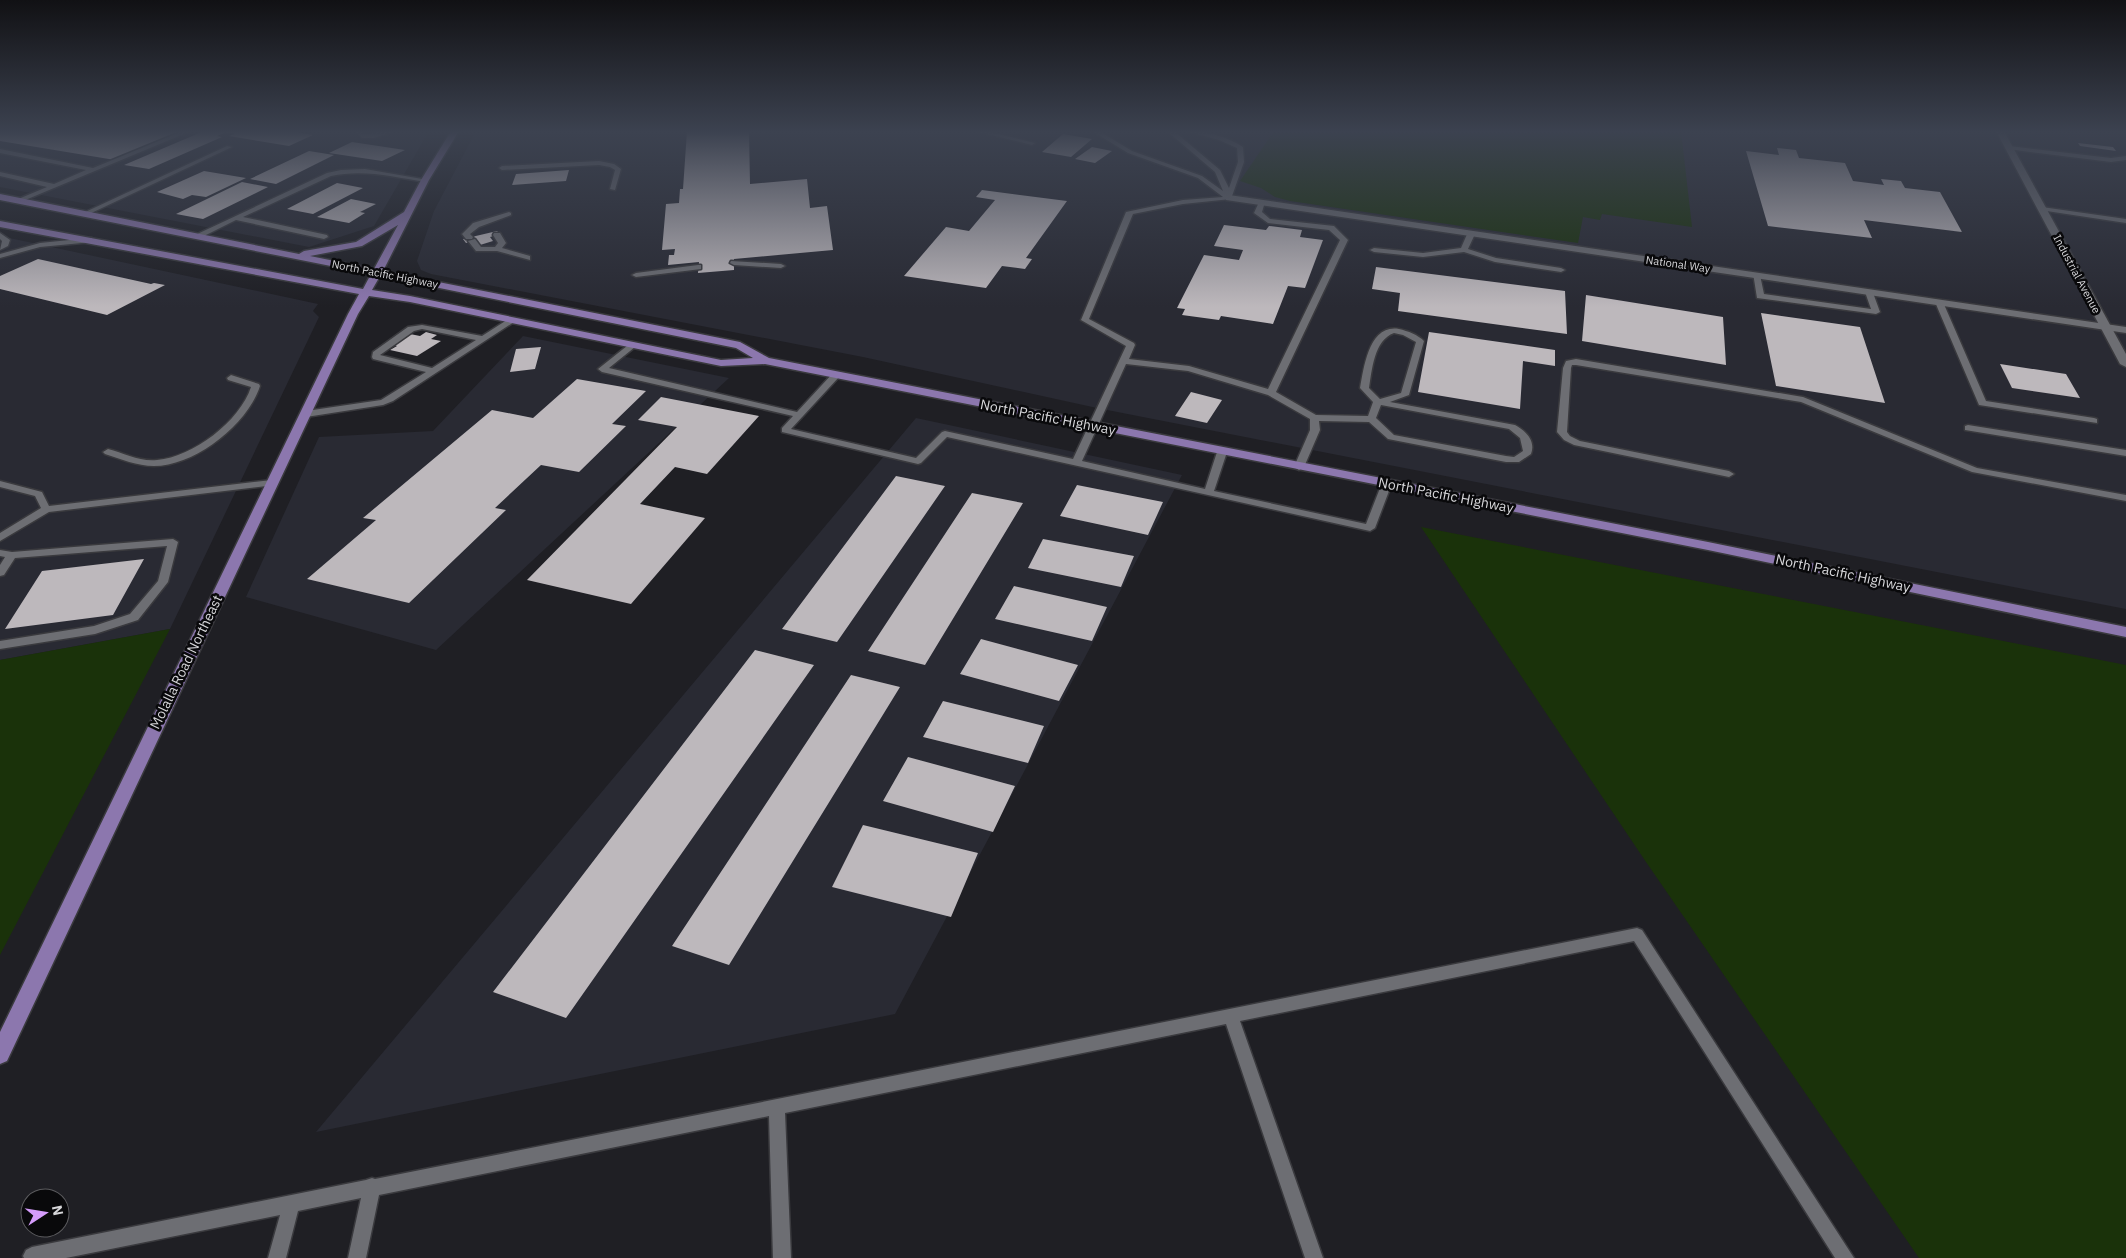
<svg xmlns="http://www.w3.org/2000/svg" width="2126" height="1258" font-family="'IBM Plex Sans',sans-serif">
<rect width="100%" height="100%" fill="#1f1f24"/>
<path fill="#292a33" d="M0 131H429L374 226 309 247 0 187Z
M476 131H2126V609L1097 408 863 357 431 274 421 270 417 261 434 211Z
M0 236 318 304 313 311 319 317 170 629 0 660Z
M523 336 729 378 436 650 246 597 319 437 433 431Z
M916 418 1182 475 895 1014 316 1132Z"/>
<path fill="#1a320a" d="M1274 131H1681L1692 227 1602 214 1600 220 1583 217 1578 243 1290 201 1275 197 1261 188 1240 181Z
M1421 527 2126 665V1258H1919L1646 862Z
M170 629 0 955V660Z"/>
<path fill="#bdb8bc" d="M0 131H180L115 160 0 141Z
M204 131H289L313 135 289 146 229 136 235 134 226 132 217 136 222 137 149 169 124 165Z
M687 131H749L750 184 807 179 810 208 827 206 833 250 734 259V270L698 273 699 262 668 265 669 255H674L675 249 662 250 666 204 679 203 680 189H683Z
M1063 134 1092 139 1071 157 1042 152Z
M352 142 405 150 382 161 329 153Z
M2078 143 2113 147 2116 151 2080 146Z
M1092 147 1112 151 1095 163 1075 159Z
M1777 148 1796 150 1799 158 1845 163 1853 181 1884 185 1881 179 1901 181 1905 188 1940 192 1962 232 1864 220 1872 238 1768 226 1746 151 1779 155Z
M309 151 334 155 276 184 250 179Z
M569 170 566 181 512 185 516 174Z
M204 171 246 178 206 197 192 195 183 199 157 192Z
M242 182 268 187 203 219 176 214Z
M337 183 363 188 313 214 287 209Z
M982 190 1067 201 1026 258 1032 259 1025 269 1002 266 986 288 904 276 946 227 969 231 995 200 976 197Z
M351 199 376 204 360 212 365 213 349 223 317 217Z
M1224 225 1266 230 1269 226 1302 230 1300 237 1323 240 1305 288 1288 286 1273 324 1221 316 1219 320 1182 315 1185 309 1177 308 1204 255 1239 260 1243 250 1214 246Z
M497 231 500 234 490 237 493 241 480 245 476 240 466 243 463 239Z
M38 259 151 284 154 283 165 285 107 315 0 289V276Z
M1376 267 1565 291 1567 334 1398 311 1400 293 1372 289Z
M1586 295 1723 317 1726 365 1582 341Z
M1761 313 1860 327 1885 403 1776 386Z
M426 332 437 335 431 339 441 341 417 356 390 350 397 346 394 345 410 334 420 336Z
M1429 332 1555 350V366L1523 361 1520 409 1418 392Z
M541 347 535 369 510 372 516 349Z
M2000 364 2066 374 2080 398 2012 388Z
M577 379 646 391 612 424 626 426 579 472 541 465 495 508 506 510 409 603 307 579 376 520 363 518 492 410 533 418Z
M1191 392 1222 400 1207 423 1175 416Z
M661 397 759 416 707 474 675 467 640 504 705 518 631 604 527 580 677 427 638 420Z
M896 476 945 486 837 642 782 629Z
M1077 485 1163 502 1148 535 1060 516Z
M972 493 1023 503 925 665 868 651Z
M1043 539 1134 556 1121 587 1028 568Z
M144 559 113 615 5 629 42 571Z
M1014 586 1107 607 1092 641 995 619Z
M981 639 1078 665 1059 701 960 674Z
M755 650 814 665 566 1018 493 992Z
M851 675 900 687 729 965 672 946Z
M943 701 1044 726 1028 763 923 737Z
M908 757 1015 786 993 832 883 801Z
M863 825 978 853 951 917 832 887Z"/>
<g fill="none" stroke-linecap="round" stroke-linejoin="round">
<g stroke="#3a3a3e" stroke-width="3">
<path id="lane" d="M183 131H191L18 203 16 202V200L47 187 0 176V172L54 184 86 170 0 153V149L93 168Z
M356 131H362L364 134 387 131 393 132 374 138H362Z
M975 131H986L1035 143 1032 145Z
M1092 131H1099L1132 151 1202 176 1223 191 1215 172 1167 131H1174L1220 170 1229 188 1238 162 1237 148 1219 140 1186 131C1204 130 1229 137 1243 147L1244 162 1231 199 1183 204 1133 214 1089 319 1134 343 1135 345 1129 359 1189 366 1268 389 1340 240 1329 230 1268 223 1254 213 1259 202 1262 200 1265 202 1262 212 1270 219 1334 226 1348 240 1276 392 1316 415 1368 416 1373 402 1360 388C1364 367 1369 324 1399 329 1408 331 1418 335 1424 341L1409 395 1390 402 1515 425C1526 431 1536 441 1531 454L1519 462H1506L1388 439 1369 422 1319 421 1320 430 1304 467 1299 470 1294 467 1310 430V419L1268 395 1188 371 1126 364 1082 461 1205 489 1217 452 1222 449 1227 452 1214 491 1366 524 1382 483 1384 481H1390L1392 483 1375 528 1370 531 947 437 921 463 918 464 782 432V428L793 416 602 372 598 369 632 342 635 343V347L609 368 797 412 833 373H839V377L791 429 916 458 942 432 945 431 1073 459 1126 346 1081 320 1126 212 1183 200 1223 197 1198 178 1128 153ZM1394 333 1403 335 1416 342 1401 393 1380 399 1369 388C1372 370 1374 340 1394 333ZM1381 405 1509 429 1520 438 1523 451 1514 457 1506 456 1394 435 1376 418Z
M227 146 232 147 87 215 81 214Z
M2009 146 2111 158 2126 156V160L2111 162 2007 149V147Z
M599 161 614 164 621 169 615 190 610 189 615 170 610 167 599 165 502 170 499 168 502 166Z
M365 169 428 180 425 182C394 177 363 169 331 176L243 217 327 235 328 237 324 239 236 220 200 238 193 236 327 173 341 170Z
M2042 207 2126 219V223L2040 210V208Z
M509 212 511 213V215L479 227 470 234 473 237 472 239H466L462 234 473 223Z
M1468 232 1475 234 1468 249 1496 258 1561 268 1565 270 1561 272 1495 262 1464 252 1423 257 1374 252 1370 250 1374 248 1423 253 1461 248Z
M0 233 10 240 8 246 0 250 2 241 0 239Z
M494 233H500L506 243 502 248 530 256V260L497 251H476L468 241 475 239 481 247H495L498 243 493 235Z
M89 238H92V242L40 247 0 258V254L40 243Z
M731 261 781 264 785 266 781 268 734 265 730 263Z
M698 265H701V269L636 277 632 275 636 273Z
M1753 273 1760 275 1764 294 1871 309 1865 292 1872 290 1880 312 1876 314 1757 298Z
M1936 300 1943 302 1986 401 2094 418 2097 419V423L1979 405 1935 302Z
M510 318 517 320 393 401 383 405 306 417 301 414 306 411 381 400 426 372 373 359 372 357 373 352 408 327 422 325 482 336ZM422 329 476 340 432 368 380 355 414 331Z
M1576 359 1803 397 1977 468 2126 495V501L1972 472 1801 402 1576 365H1572L1571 368 1567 432 1570 436 1580 441 1729 471 1734 474 1729 477 1574 445 1564 440 1557 432 1563 368 1566 361Z
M231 375 259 384 260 386C248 424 195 466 154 466 137 466 121 459 105 454L103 452 108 449C124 453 140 462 157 460 193 457 240 421 251 387L228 380 227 378Z
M1968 425 2126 450V456L1965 430V426Z
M272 480 275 481 277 483 275 485 49 512 0 541V533L41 508 35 496 0 487V481L42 492 49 506Z
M173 539 178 542 168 582 138 620 95 634 0 649V641L94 626 130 614 158 581 167 546 15 558 4 575 0 576V565L5 557 0 556V550L12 552Z
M1637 928 1642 930 1854 1258H1835L1634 941 1240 1021 1323 1258H1305L1226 1024 785 1113 791 1258H773L769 1116 379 1195 366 1258H348L361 1198 298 1211 286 1258H268L280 1215 66 1258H24L23 1256 26 1250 32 1247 366 1180 372 1178 375 1179Z"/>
</g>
<g stroke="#3a3a3e" stroke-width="3">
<path id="street" d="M1229 195 2126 327V333L1226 200V196Z"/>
</g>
<g stroke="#3a3a3e" stroke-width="3">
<path id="secondary" d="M1996 131H2004L2126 354V367L2120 364Z"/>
</g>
<g stroke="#3a3a3e" stroke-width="3">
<path id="primary" d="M451 131H459L429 180 383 271 740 342 769 358 1708 542 2126 627V637L1708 550 765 364 721 366 410 302 369 296 358 314 7 1061 0 1064V1032L348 314 359 294 0 227V221L363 289 371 274 0 200V194L299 254 304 251 356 242 404 212 421 180ZM398 225 374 269 310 256 362 246ZM380 276 736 348 753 358 721 360 410 296 372 290Z"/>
</g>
<use href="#lane" fill="#6d6e73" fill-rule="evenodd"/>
<use href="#street" fill="#6d6e73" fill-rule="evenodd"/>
<use href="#secondary" fill="#6d6e73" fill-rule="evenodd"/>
<use href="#primary" fill="#8c77ae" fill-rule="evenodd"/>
</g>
<linearGradient id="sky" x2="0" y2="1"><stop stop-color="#111114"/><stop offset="0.43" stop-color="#3c4250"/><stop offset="1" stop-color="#3c4250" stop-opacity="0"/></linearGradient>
<rect width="2126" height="307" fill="url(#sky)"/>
<g text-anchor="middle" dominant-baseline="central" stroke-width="5" stroke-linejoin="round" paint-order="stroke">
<g font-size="11" fill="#d7d7da" stroke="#09090b">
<text transform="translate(1678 264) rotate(8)">National Way</text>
<text transform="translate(385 274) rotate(11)">North Pacific Highway</text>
<text transform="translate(2077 274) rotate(62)">Industrial Avenue</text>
</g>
<g font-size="14" fill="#d7d7da" stroke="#09090b">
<text transform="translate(1048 417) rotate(11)">North Pacific Highway</text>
<text transform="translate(1446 495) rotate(11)">North Pacific Highway</text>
<text transform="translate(1843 573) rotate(12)">North Pacific Highway</text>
<text transform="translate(186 662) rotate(-64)">Molalla Road Northeast</text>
</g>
</g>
<g transform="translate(45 1213) rotate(78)"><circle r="24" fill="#09090b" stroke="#5b5b5e"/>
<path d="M0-4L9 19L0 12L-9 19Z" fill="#d59cfb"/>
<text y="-8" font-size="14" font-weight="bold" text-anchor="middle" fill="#d7d7da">N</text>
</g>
</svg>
